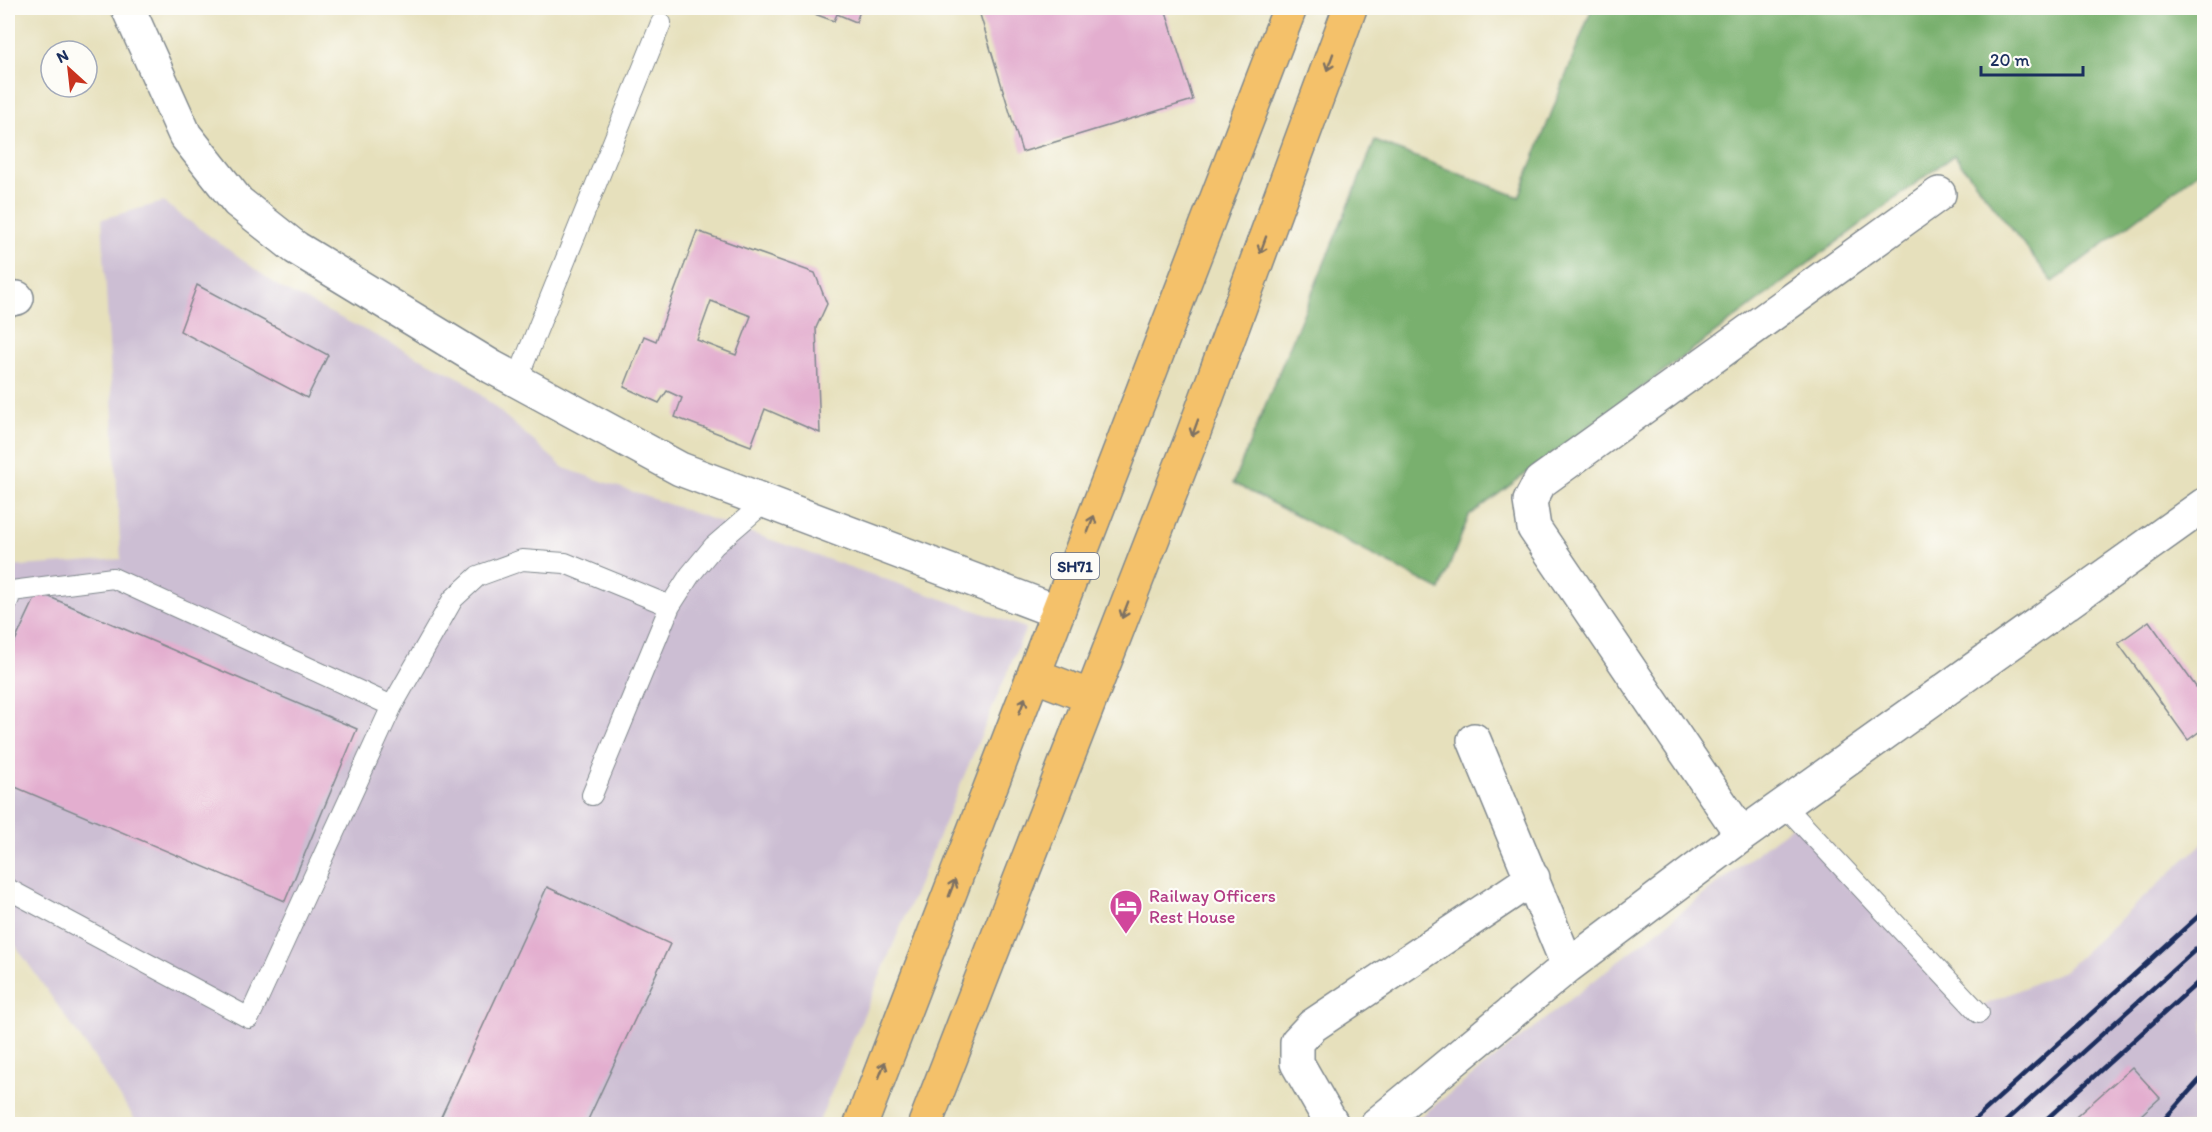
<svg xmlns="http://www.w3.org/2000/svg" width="2212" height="1132" font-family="Itim,sans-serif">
<rect width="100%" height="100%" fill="#fdfcf7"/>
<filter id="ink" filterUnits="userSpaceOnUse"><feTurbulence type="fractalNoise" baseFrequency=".0167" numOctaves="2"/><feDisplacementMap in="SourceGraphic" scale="12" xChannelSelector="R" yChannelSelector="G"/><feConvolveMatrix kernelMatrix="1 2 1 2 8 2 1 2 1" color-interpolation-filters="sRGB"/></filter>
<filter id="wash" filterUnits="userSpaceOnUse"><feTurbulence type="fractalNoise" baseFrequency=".008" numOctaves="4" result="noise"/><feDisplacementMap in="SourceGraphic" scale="24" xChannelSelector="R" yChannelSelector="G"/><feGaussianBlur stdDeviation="1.35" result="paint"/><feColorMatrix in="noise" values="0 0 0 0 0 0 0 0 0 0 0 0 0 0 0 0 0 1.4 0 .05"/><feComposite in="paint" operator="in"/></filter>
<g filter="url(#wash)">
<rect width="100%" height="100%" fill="#e6e0bc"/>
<path fill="#ccbed3" d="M163 202 281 288 464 380 564 468 1026 628 818 1124H138L93 1056 8 935V567L121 559 102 219Z
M1804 816 1980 1007 2065 970 2204 842V1124H1411Z"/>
<path fill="#79b06e" stroke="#4a7066" stroke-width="1.5" d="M1592 8H2204V168L2053 282 1954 155 1469 516 1440 590 1233 483 1375 141 1519 197Z"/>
<g id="blocks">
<path fill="#e3aecf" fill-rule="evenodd" d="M798 8H861L856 22 837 14 834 21Z
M978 8H1165L1193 100 1022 152Z
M697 231 815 273 827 304 816 328 820 433 765 409 751 446 675 417 682 398 667 391 659 403 624 387 644 336 656 341ZM711 301 751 316 736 355 697 340Z
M197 285 328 355 307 398 180 331Z
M38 592 357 729 285 901 8 784V656Z
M2149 621 2204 698V728L2188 740 2118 643Z
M547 887 670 944 586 1124H451L440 1119Z
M2132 1067 2160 1098 2131 1124H2068Z"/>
</g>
</g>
<g filter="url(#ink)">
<use href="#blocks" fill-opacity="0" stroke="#80888d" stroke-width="1.5"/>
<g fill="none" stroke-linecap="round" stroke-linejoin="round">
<g stroke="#80888d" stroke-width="22">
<path id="lane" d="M517 380 661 23
M8 601 12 591 113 578 392 706
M592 795 670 606 690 575 714 546 766 501
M1785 806 1979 1013
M8 889 249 1018 392 706 453 599 478 576 522 560 565 563 670 606"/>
</g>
<g stroke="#80888d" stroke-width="36">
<path id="street" d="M128 8 185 135 238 202 296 248 492 367 680 469 1058 612
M8 300 17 298
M1474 740 1568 966
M1742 835 1534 528 1530 501 1540 482 1939 194
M1332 1124 1297 1063V1042L1312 1026 1533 878
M1377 1124 1568 966 1742 835 2204 505"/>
</g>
<g stroke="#80888d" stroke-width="36">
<path id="primary" d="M1034 675 1091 697
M861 1124 1290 8
M925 1124 1191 440 1350 8"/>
</g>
<use href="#lane" stroke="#fff" stroke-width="20"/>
<use href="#street" stroke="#fff" stroke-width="33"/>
<use href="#primary" stroke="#f4c16a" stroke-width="33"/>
<path stroke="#1b2f5e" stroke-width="4.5" d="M1970 1124 2204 911
M2003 1124 2204 942
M2041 1124 2204 977
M2160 1124 2204 1075"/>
</g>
<defs><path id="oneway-shaft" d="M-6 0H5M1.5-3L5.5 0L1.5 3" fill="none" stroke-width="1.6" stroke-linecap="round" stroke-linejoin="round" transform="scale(1.5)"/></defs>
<g stroke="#7d7163">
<use href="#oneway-shaft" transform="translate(1330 62) rotate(110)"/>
<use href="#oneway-shaft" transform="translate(1263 245) rotate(110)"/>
<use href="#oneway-shaft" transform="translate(1195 428) rotate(110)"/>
<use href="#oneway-shaft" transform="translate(1091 524) rotate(-69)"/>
<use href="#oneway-shaft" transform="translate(1125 610) rotate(111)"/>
<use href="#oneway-shaft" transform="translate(1022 706) rotate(-69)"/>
<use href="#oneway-shaft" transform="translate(952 888) rotate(-69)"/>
<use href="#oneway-shaft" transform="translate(882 1070) rotate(-69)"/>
</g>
</g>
<defs>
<g id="hotel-pin" transform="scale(1.725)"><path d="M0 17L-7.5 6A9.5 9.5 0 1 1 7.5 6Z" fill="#d1479c" stroke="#fdfcf7"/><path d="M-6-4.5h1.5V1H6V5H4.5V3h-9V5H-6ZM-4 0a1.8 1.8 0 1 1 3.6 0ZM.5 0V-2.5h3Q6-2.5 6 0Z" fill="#fff"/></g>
</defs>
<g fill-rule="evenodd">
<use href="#hotel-pin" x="1126" y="906"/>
</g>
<g text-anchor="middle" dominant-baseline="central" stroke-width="4.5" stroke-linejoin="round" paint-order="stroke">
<rect fill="#fdfcf7" stroke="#5f6c8c" stroke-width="1.5" x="1051" y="553" width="48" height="26" rx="4.5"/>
<g font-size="16" font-weight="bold" fill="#1b2f5e">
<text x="1075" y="566">SH71</text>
</g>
<g font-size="18" fill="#b23c85" stroke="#fdfcf7" text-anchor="start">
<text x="1149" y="896">Railway Officers<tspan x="1149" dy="21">Rest House</tspan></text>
</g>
</g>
<rect width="2212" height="1132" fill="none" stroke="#fdfcf7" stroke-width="30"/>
<g transform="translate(69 69) rotate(333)"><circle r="28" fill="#fdfcf7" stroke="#a3aaba" stroke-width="1.5"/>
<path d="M0-4.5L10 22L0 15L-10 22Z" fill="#c8321e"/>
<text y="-9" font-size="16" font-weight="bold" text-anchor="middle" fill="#1b2f5e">N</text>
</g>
<path d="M1981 66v9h102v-9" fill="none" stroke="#1b2f5e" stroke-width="3"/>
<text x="1990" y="66" font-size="18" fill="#1b2f5e" stroke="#fdfcf7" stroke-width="4.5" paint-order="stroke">20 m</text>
</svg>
